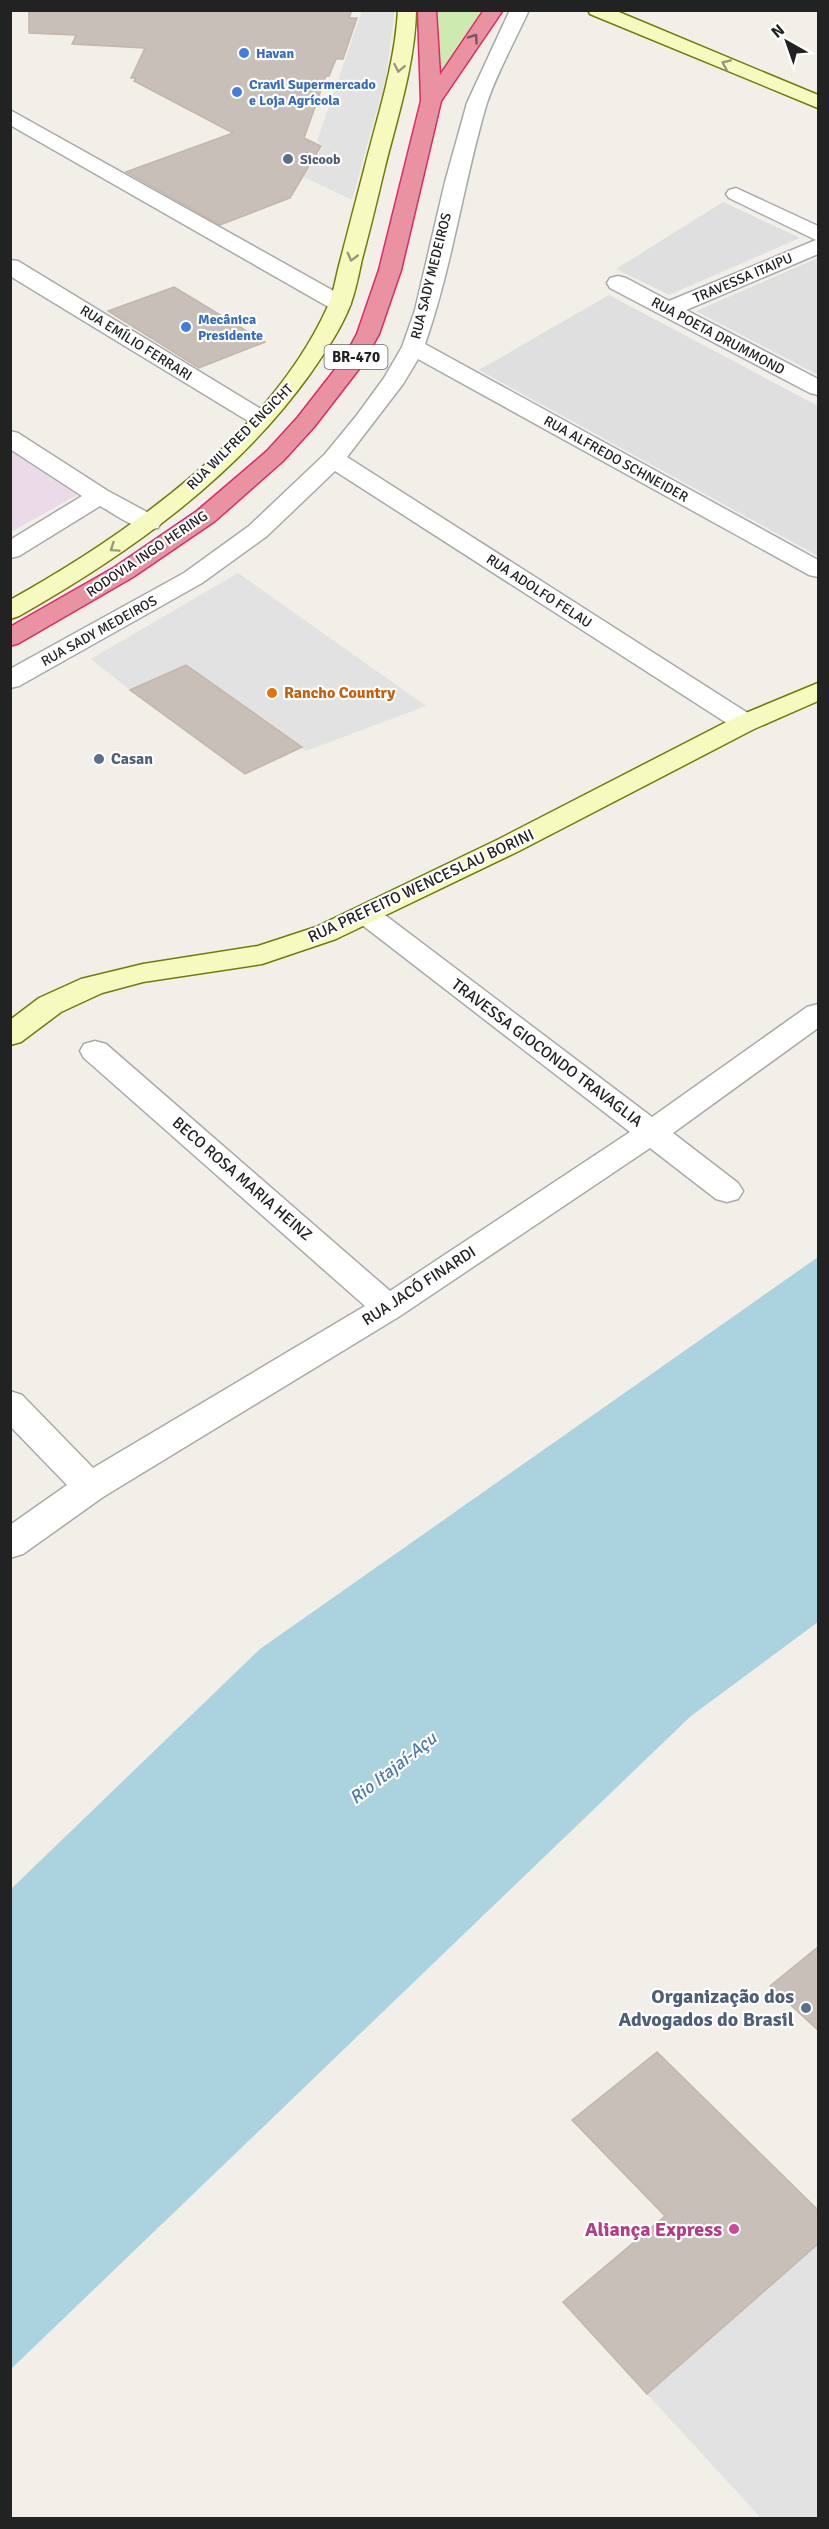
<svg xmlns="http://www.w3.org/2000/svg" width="829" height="2529" font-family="Signika,sans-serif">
<rect width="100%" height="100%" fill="#f2efe9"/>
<path fill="#e0dfdf" d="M723 202 800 238 669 295 616 269Z
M818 258V375L696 311Z
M609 295 818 406V556L479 370Z"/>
<path fill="#ebdbe8" d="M10 451 77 495 11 532H10Z"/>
<path fill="#cdebb0" d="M436 11H484L441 73Z"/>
<path fill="#e2e2e2" d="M362 11H394V16L386 77 352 200 304 177 323 146 317 141Z
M238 573 426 706 306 751 186 665 130 690 91 659Z
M818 2243V2518H761L647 2394Z"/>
<path fill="#aad3df" d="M818 1257V1622L691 1716 11 2369V1889L260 1649Z"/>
<path fill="#c7bfb8" stroke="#c4b6ab" stroke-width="1.5" d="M29 10H352L349 18H357L343 59H336L329 76H326L304 138 321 146 290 198 220 225 126 172 233 133 134 81 136 78H131L145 48 72 44 76 35 29 33Z
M174 287 265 342 199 368 108 311Z
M186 665 302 747 245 774 130 690Z
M819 1946V2031L770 1986Z
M657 2052 819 2211V2243L647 2394 563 2302 665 2216 572 2120Z"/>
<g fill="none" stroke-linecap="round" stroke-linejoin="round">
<g stroke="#a9a9a9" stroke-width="3">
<path id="street" d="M510 10H529C515 41 496 74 486 106 463 185 452 267 425 344L818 560V577L809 575 418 359 403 384 347 457 754 717 758 723 754 729 745 731 736 729 335 471 267 536 202 583 19 686 10 688V669L184 573 249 526 325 454 357 415 384 378 402 347 415 310 445 182 467 103Z
M10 110 348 299 351 304 348 309 340 311 332 309 10 125Z
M736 188 818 226V254L686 310 818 379V395L810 393 610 288 607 283 610 278 618 276 626 278 669 301 816 240 729 198 726 194 729 190Z
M10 260 18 261 269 414 273 419 269 424 261 426 253 424 10 276Z
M10 431 18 433 108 491 158 518 161 523 158 528C138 533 117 515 100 506L19 556 10 558V540L82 496 10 449Z
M367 906 377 909 652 1117 807 1007 818 1004V1028L673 1133 738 1183 743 1191 738 1199 727 1202 716 1199 650 1148 400 1316 103 1497 23 1554 10 1558V1525L67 1485 10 1426V1391L22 1395 93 1468 365 1306 84 1058 80 1051 84 1044 95 1041 106 1044 390 1291 630 1132 357 921 352 915 357 909Z"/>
</g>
<g stroke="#707d05" stroke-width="3">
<path id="secondary" d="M398 10H416C415 65 397 118 384 171 377 200 370 230 362 259 359 273 356 289 351 303 342 328 325 352 310 374 235 478 130 553 19 616L10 619V600C129 534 271 433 328 306 334 292 336 276 340 262 348 231 356 200 364 170 377 118 395 65 398 10Z
M588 10H614L818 95V108L590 14Z
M818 683V701L754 729 519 851 336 939 262 964 143 982 102 993 61 1012 21 1042 10 1045V1020L39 998 81 979 143 964 258 946 316 927 499 839 736 717Z"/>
</g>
<g stroke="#dc2a67" stroke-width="3">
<path id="highway" d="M418 10H436L440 75 484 10H503L441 101 401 270 379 334 362 365 314 427 283 461 215 521 133 577 19 643 10 646V627L115 567 197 511 267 451 298 417 344 358 357 334 379 270 421 101Z"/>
</g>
<use href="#street" fill="#fff" fill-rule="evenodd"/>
<use href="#secondary" fill="#f7fabf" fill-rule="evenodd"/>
<use href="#highway" fill="#e892a2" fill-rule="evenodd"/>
</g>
<defs><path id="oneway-chevron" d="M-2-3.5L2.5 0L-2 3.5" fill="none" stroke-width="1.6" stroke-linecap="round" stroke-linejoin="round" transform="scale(1.5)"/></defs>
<use stroke="#7b545c" href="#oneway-chevron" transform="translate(474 38) rotate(-55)"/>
<g stroke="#979978">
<use href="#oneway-chevron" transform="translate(726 64) rotate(-157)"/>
<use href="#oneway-chevron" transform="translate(399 68) rotate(101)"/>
<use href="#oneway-chevron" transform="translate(352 257) rotate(105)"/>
<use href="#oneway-chevron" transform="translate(114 548) rotate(146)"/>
</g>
<g fill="#3f7fe0" stroke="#fff" stroke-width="2">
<circle cx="244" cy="53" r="6"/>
<circle cx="237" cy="92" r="6"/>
<circle cx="186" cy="327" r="6"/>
</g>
<g fill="#5c6f8a" stroke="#fff" stroke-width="2">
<circle cx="288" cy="159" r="6"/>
<circle cx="99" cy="759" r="6"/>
<circle cx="806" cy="2008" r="6"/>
</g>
<circle fill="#e8710a" stroke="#fff" stroke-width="2" cx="272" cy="693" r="6"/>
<circle fill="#d1479c" stroke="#fff" stroke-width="2" cx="734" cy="2229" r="6"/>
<g text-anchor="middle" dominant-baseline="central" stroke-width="4.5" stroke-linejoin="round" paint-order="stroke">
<g font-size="14" font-weight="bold" fill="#366cbe" stroke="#fff" text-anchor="start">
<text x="256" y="53">Havan</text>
<text x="249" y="84">Cravil Supermercado<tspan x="249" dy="16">e Loja Agrícola</tspan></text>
<text x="198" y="319">Mecânica<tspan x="198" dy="16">Presidente</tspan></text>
</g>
<g font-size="14" font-weight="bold" fill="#4e5e75" stroke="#fff" text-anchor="start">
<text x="300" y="159">Sicoob</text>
</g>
<g font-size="14" fill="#222" stroke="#fff">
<text transform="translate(431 276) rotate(-76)">RUA SADY MEDEIROS</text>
<text transform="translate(743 278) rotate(-23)">TRAVESSA ITAIPU</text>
<text transform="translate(718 336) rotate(28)">RUA POETA DRUMMOND</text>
<text transform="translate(136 343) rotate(32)">RUA EMÍLIO FERRARI</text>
<text transform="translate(240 437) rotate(-45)">RUA WILFRED ENGICHT</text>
<text transform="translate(616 459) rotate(29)">RUA ALFREDO SCHNEIDER</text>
<text transform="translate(147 554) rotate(-34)">RODOVIA INGO HERING</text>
<text transform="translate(539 591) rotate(33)">RUA ADOLFO FELAU</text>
<text transform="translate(99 631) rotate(-29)">RUA SADY MEDEIROS</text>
</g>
<rect fill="#fff" stroke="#646464" stroke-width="1.5" x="324.5" y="345" width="63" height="24" rx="4.5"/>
<g font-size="15" font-weight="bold" fill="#222">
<text x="356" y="357">BR-470</text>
</g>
<g font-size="16" font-weight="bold" fill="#c56008" stroke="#fff" text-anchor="start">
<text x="284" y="693">Rancho Country</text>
</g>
<g font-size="16" font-weight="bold" fill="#4e5e75" stroke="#fff" text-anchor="start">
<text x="111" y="759">Casan</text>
</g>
<g font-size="16" fill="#222" stroke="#fff">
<text transform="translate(421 886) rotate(-25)">RUA PREFEITO WENCESLAU BORINI</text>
<text transform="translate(547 1053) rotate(37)">TRAVESSA GIOCONDO TRAVAGLIA</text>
<text transform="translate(242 1179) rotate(41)">BECO ROSA MARIA HEINZ</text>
<text transform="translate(419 1286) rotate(-33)">RUA JACÓ FINARDI</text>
</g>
<g font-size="18" font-style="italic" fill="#4a7aab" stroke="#fff">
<text transform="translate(393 1768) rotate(-38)">Rio Itajaí-Açu</text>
</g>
<g font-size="20" font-weight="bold" fill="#4e5e75" stroke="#fff" text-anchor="end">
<text x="794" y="1996">Organização dos<tspan x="794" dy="23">Advogados do Brasil</tspan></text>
</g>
<g font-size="20" font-weight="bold" fill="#b23c85" stroke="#fff" text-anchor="end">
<text x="722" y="2229">Aliança Express</text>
</g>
</g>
<rect width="829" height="2529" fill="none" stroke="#222222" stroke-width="24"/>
<g transform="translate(787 42) rotate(320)" stroke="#ffffff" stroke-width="4.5" paint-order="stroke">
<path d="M0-4.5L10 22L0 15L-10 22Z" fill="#222222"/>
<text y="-9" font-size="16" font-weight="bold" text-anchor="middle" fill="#222222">N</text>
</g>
</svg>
